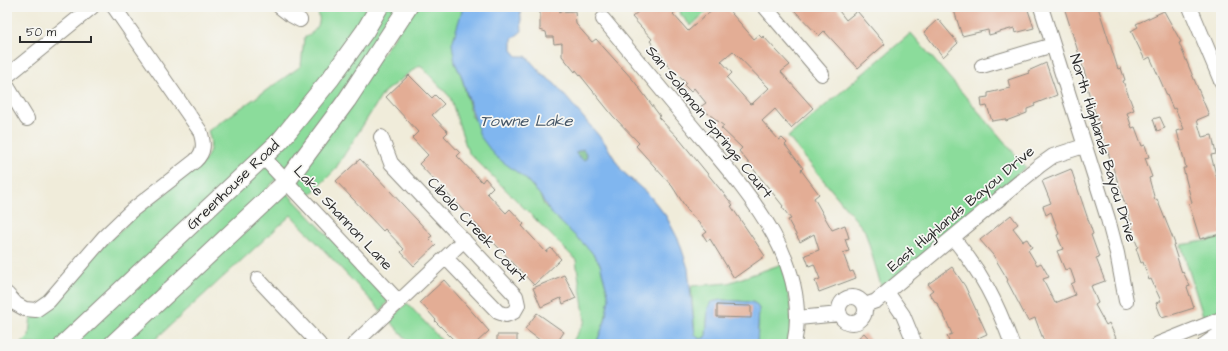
<svg xmlns="http://www.w3.org/2000/svg" width="1228" height="351" font-family="'Architects Daughter',sans-serif">
<rect width="100%" height="100%" fill="#f6f6f2"/>
<filter id="ink" filterUnits="userSpaceOnUse"><feTurbulence type="fractalNoise" baseFrequency=".025" numOctaves="2"/><feDisplacementMap in="SourceGraphic" scale="8" xChannelSelector="R" yChannelSelector="G"/><feConvolveMatrix kernelMatrix="1 2 1 2 8 2 1 2 1" color-interpolation-filters="sRGB"/></filter>
<filter id="wash" filterUnits="userSpaceOnUse"><feTurbulence type="fractalNoise" baseFrequency=".012" numOctaves="4" result="noise"/><feDisplacementMap in="SourceGraphic" scale="16" xChannelSelector="R" yChannelSelector="G"/><feGaussianBlur stdDeviation="0.9" result="paint"/><feColorMatrix in="noise" values="0 0 0 0 0 0 0 0 0 0 0 0 0 0 0 0 0 1.4 0 .05"/><feComposite in="paint" operator="in"/></filter>
<g filter="url(#wash)">
<rect width="100%" height="100%" fill="#f0ecda"/>
<path fill="#8bdc9b" stroke="#5b8463" d="M315 7H402L289 166 247 210 104 344H21L29 336 31 314 135 217 202 164C211 152 213 145 208 131L301 66 304 38C318 30 324 22 315 7Z
M415 7H463L459 24 455 63 461 75 472 116 515 170 526 179 540 195 544 205 590 250 600 264 609 298 605 321 596 344H571L585 321 576 260 468 152 450 97 420 65 384 92 334 171 310 195 298 183V175Z
M679 7H711L691 26 681 15Z
M911 33 1026 167 882 289 865 231 788 137Z
M279 194H288L386 296 388 301 381 311 291 215 150 344H121Z
M1221 238V315L1205 322 1181 245Z
M782 264C789 290 794 317 789 344H757L759 309 756 304 752 302 721 300 711 302 708 308 706 337 700 340 695 335 691 286 728 283Z
M407 303 445 344H411L389 320Z"/>
<path fill="#70bc83" stroke="#4e7457" d="M583 149 587 155 586 160H583L576 154V152Z"/>
<path fill="#80b6ef" stroke="#56708d" fill-rule="evenodd" d="M463 7H520L522 31 512 39V50L517 56H526L542 74 555 84 605 143 622 171 650 196 666 216 679 241 688 268 695 335 700 339 706 337 708 308 711 302 721 300 752 302 756 304 759 309 757 344H596L605 321 609 298 600 264 590 250 550 212 540 195 526 179 495 156 480 136 461 75 455 63 452 44ZM583 149 587 155 586 159 583 160 576 154V152Z"/>
<g id="blocks">
<path fill="#e3ad95" fill-rule="evenodd" d="M540 7H565L559 12 575 11 576 24 592 42 596 39 634 81 660 116 658 117 680 140 733 205 731 206 765 256 734 278 710 239 707 241 703 235 707 232 688 211 672 186 636 146 639 143 613 116 576 70 575 72 562 56V43L554 44 553 37H547L546 32 540 30Z
M637 7H671L675 12 673 14 688 31 715 7H726L754 39 759 35 762 38 763 36 790 65 781 72 813 108 791 128 775 109 762 121 779 140 782 138 787 143 785 145 803 168 801 170 819 194 814 198 832 230 845 225 849 238 845 239 849 251 843 253 850 272 853 271 856 278 819 292 815 281 820 279 814 264 809 266 805 255 819 250 814 234 800 242 788 220 791 219 782 207 783 206 739 151 742 148 721 128 724 126 700 107 706 103 694 88 691 92 684 85 686 83 666 64 667 63 650 41 652 39 632 17 640 10ZM733 51 769 88 753 103 750 104 727 78 732 73 721 61Z
M791 7H836L846 20 857 11 885 44 858 68 824 31 819 36Z
M953 7H1027L1034 28 1015 33 1014 28 989 35 988 30 962 36Z
M1064 7H1098L1118 69 1121 68 1125 80 1123 81 1134 110 1127 113 1132 128 1135 127 1142 146 1145 145 1149 157 1145 158 1152 177 1149 178 1155 200 1157 199 1172 236 1175 244 1173 245 1182 273 1183 272 1190 286 1187 287 1194 308 1162 318 1156 303 1161 301 1151 279 1149 280 1143 262 1141 263 1136 248 1138 247 1131 230 1133 229 1092 103 1085 81 1087 80Z
M1164 11 1181 42 1179 43 1209 115 1197 120 1202 137 1212 135 1216 154 1211 155 1217 179 1221 178V234L1200 239 1189 204 1192 203 1183 168H1186L1177 131 1184 129 1175 108 1173 109 1150 57 1145 60 1131 31 1138 27 1136 24Z
M938 19 958 43 943 57 924 32Z
M1046 63 1057 95 1034 104 1035 106 1027 109V113L1006 121 1005 119 992 121 987 106 982 107 981 98 988 97V93L1010 88 1008 80 1029 73 1028 71Z
M409 75 432 98 435 95 444 104 432 115 448 132 444 136 460 153 457 156 482 182 485 178 493 187 487 193 506 213 510 209 524 224 522 226 546 252 551 248 561 259 534 285 419 164 428 155 412 138 418 132 386 97Z
M1160 117 1165 128 1157 131 1153 119Z
M360 159 432 236 429 238 436 245 414 266 401 252 404 249 385 229 383 231 336 181Z
M1071 169 1093 234 1091 235 1099 257 1096 258 1105 281 1091 286 1098 303 1095 305 1106 325 1109 323 1116 338 1103 344H1045L1035 318 1028 321 1007 281 1008 280 993 255 980 240 1011 215 1018 224 1013 228 1023 241 1027 239 1032 247 1028 250 1037 265 1041 263 1049 277 1043 279 1055 303 1075 295 1071 284 1075 282 1070 268 1065 270 1057 251 1063 249 1057 235 1059 234 1051 212 1046 215 1043 206 1051 203 1042 181Z
M952 267 965 286 987 334 978 338 981 344H950L947 336 952 334 946 320 937 303H936L929 293 933 290 928 284Z
M564 275 576 298 563 304 561 298 541 307 533 288Z
M444 280 489 331 475 344H458L435 321 436 320 420 302Z
M717 305 751 306V318L717 317Z
M537 313 564 332 556 344H545L525 329Z
M864 333 874 344H851Z
M497 335H517V344H497Z"/>
</g>
</g>
<g filter="url(#ink)">
<use href="#blocks" fill-opacity="0" stroke="#8e8c82" stroke-width="1"/>
<g fill="none" stroke-linecap="round" stroke-linejoin="round">
<g stroke="#8e8c82" stroke-width="16">
<path id="minor" d="M280 7 289 14 300 20
M765 7 822 74
M1041 7 1108 219 1117 253 1126 301
M1190 7 1221 81
M603 19C632 54 661 89 690 124 740 184 813 259 794 344
M982 66 1053 45
M7 76 92 7
M7 86 27 119
M381 137 391 163 516 296 518 305 514 312 506 315 498 312 446 258
M264 158 399 302
M953 238C982 273 996 301 1012 344
M258 279 319 344
M887 292 903 315 915 344
M7 294 16 304 25 309 36 310 49 301 104 237 131 211 195 161C205 152 204 143 200 131L114 7
M839 310a13 13 0 1 1 26 0a13 13 0 1 1-26 0Z
M865 305 876 301 887 292 1039 166 1053 156 1084 146
M798 318 840 314
M354 344 464 240
M1158 344 1221 319
M1205 344 1221 333"/>
</g>
<g stroke="#8e8c82" stroke-width="20">
<path id="major" d="M64 344 280 141 331 78 365 31 379 7
M113 344 286 182 347 100 408 7"/>
</g>
<use href="#minor" stroke="#fff" stroke-width="14"/>
<use href="#major" stroke="#fff" stroke-width="18"/>
</g>
</g>
<g text-anchor="middle" dominant-baseline="central" stroke-width="3.5" stroke-linejoin="round" paint-order="stroke">
<g font-size="15" fill="#2b2b2b" stroke="#f6f6f2">
<text transform="translate(709 122) rotate(51)">San Solomon Springs Court</text>
<text transform="translate(1103 148) rotate(73)">North Highlands Bayou Drive</text>
<text transform="translate(233 185) rotate(-44)">Greenhouse Road</text>
<text transform="translate(961 209) rotate(-40)">East Highlands Bayou Drive</text>
<text transform="translate(343 218) rotate(47)">Lake Shannon Lane</text>
<text transform="translate(477 230) rotate(47)">Cibolo Creek Court</text>
</g>
<g font-size="16" font-style="italic" fill="#456" stroke="#f6f6f2">
<text x="526" y="121">Towne Lake</text>
</g>
</g>
<rect width="1228" height="351" fill="none" stroke="#f6f6f2" stroke-width="24"/>
<path d="M20 36v6h71v-6" fill="none" stroke="#2b2b2b" stroke-width="2"/>
<text x="26" y="36" font-size="12" fill="#2b2b2b" stroke="#f6f6f2" stroke-width="3" paint-order="stroke">50 m</text>
</svg>
